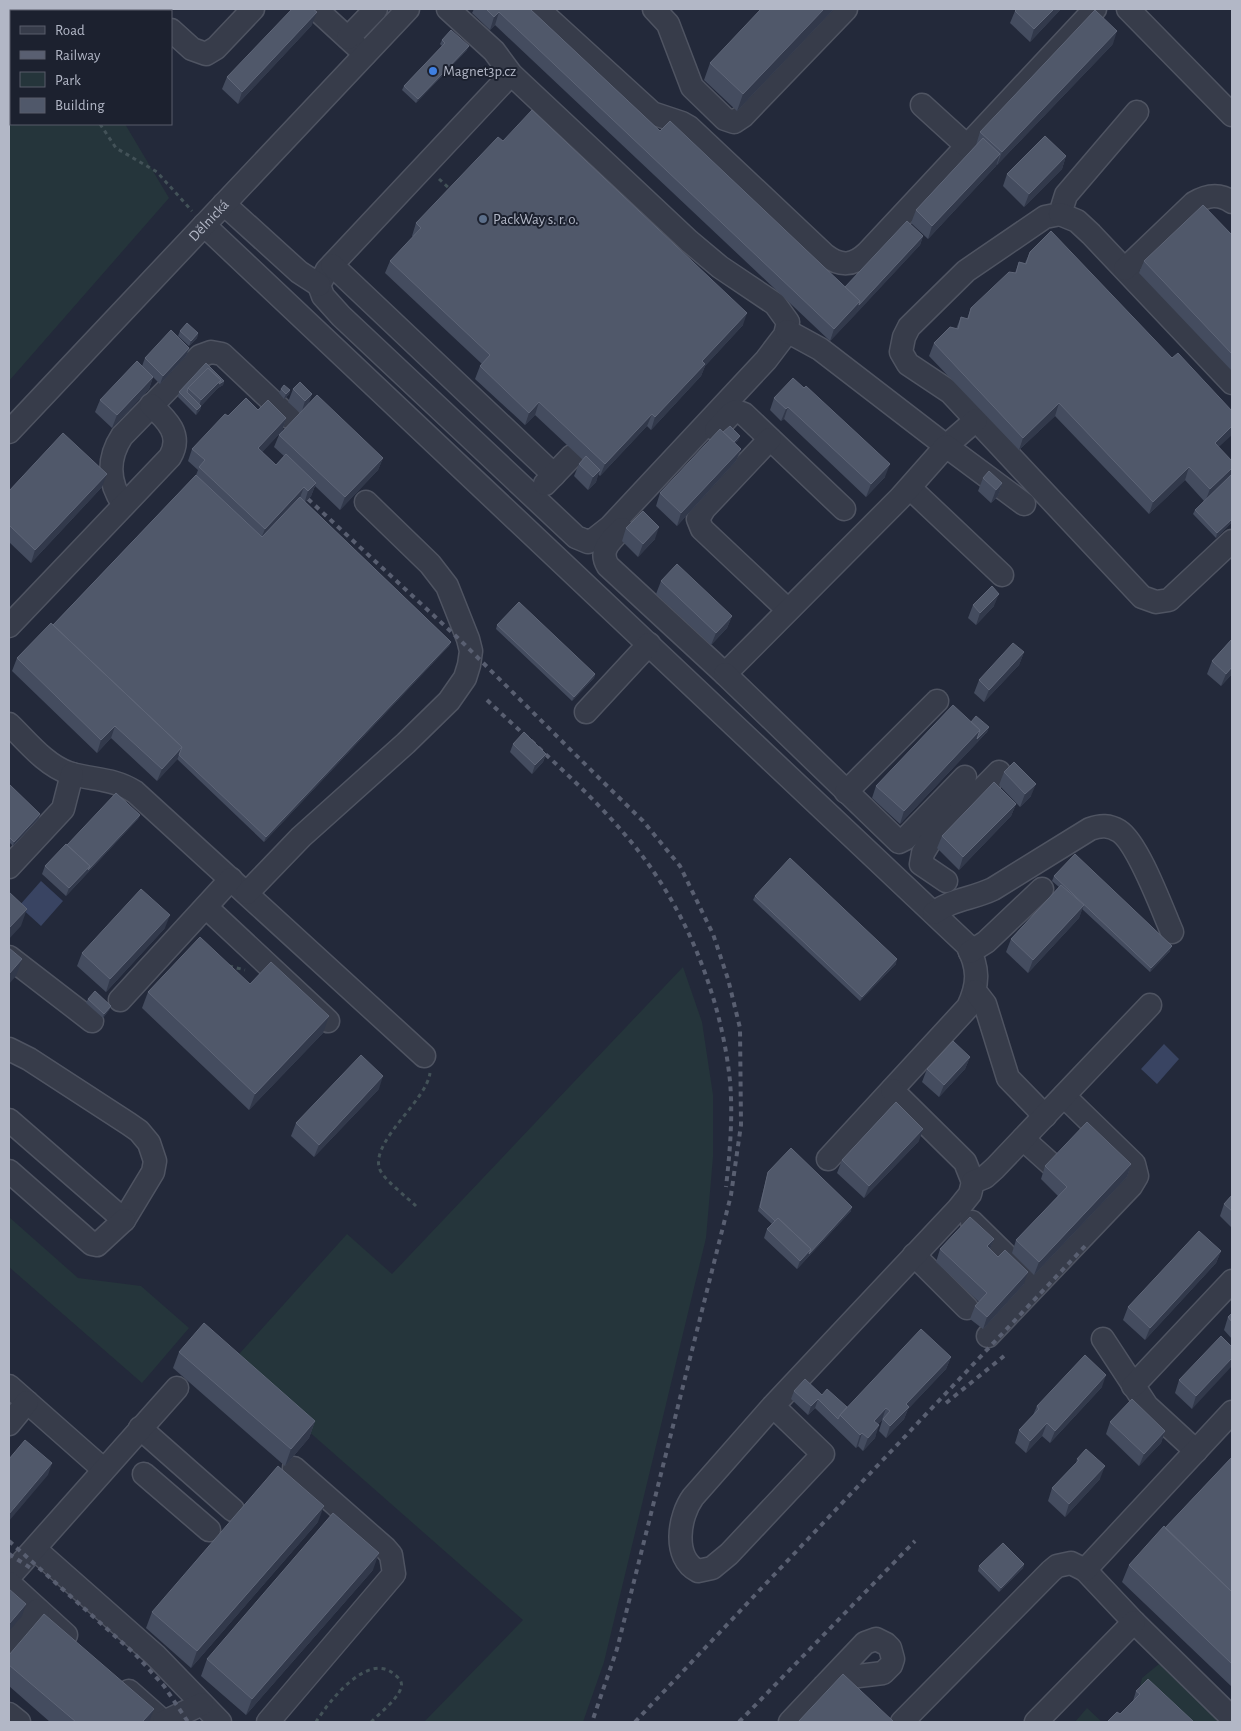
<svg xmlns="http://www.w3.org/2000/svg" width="1241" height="1731" font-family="'Alegreya Sans',sans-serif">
<rect width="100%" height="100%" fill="#23293a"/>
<path fill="#25353b" d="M9 9H54L55 11H11V124H125L169 198 9 381Z
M683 967 702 1022 713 1095V1157L706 1238 604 1662 583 1722H424L523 1620 231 1363 347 1234 392 1274Z
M9 1217 78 1278 141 1286 189 1328 142 1383 9 1267Z
M1159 1664 1221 1722H1176L1140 1687 1142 1678Z
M1087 1708 1102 1722H1075Z"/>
<path fill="#394462" d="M41 881 63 901 41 926 19 906Z
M1164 1044 1179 1059 1157 1084 1141 1069Z"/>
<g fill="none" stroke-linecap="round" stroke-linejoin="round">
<g stroke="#4f5462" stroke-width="25">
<g id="minor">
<path d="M147 9 150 11"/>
<path d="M316 9 365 54"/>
<path d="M448 9 494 51 511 74 689 241 720 267 775 304 788 322 785 335 766 360 610 527 596 538 588 542 576 537 341 316 323 296 319 285 327 270 511 74"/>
<path d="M538 9 652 113 682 123 689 127 825 255C841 267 853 266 867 253L1095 9"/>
<path d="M654 9 668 24 692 87 725 119 734 122 743 116 846 9"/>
<path d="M1128 9 1232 115"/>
<path d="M171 30 192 49 206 54 216 48 253 9"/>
<path d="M348 38 376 9"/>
<path d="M922 105 967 146"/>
<path d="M1137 112 1066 195 1060 214 1045 217 966 271 909 327 904 337 901 352 908 364 950 392 1142 597 1156 602 1169 600 1232 541"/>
<path d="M224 204 299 272 319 285"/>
<path d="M1060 214 1077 221 1091 234 1232 383"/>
<path d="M204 225 967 945C979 968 979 984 968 1007L828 1159"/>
<path d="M332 265 554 475"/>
<path d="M1125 269 1194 203C1207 195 1219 193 1232 202"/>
<path d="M787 331 820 349 946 446 976 420"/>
<path d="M716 430 732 413 736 411 744 414 844 509"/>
<path id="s1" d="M9 432 408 9"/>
<path d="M770 439 704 509 698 519 702 529 788 610"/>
<path d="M545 484 572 456"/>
<path d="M910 488 1002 575"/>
<path d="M124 505C108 483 107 459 122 436L200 356 211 352 222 354 289 417"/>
<path d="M622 529C611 540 598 550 608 566L725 674 900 498 946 446 1024 504"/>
<path d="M9 626 170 457C183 435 167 420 151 405"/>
<path d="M725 674 899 842 905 839 965 777"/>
<path d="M586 712 649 644"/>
<path d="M9 724C26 740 45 765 69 773 91 780 114 778 135 792L424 1056"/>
<path d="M846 792 937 701"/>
<path d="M9 867 63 809 72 774"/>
<path d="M946 881 921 864 923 853 929 843 999 772"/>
<path d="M247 893 301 837 406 743 449 701 465 678 469 665 471 651 468 639 447 586 430 564 366 502"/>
<path d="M206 907 328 1021"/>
<path d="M934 913C952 899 972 899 993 889L1090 829C1101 825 1109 825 1119 831 1138 843 1162 909 1172 932"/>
<path d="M970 952 986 942 1042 889"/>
<path d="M9 957 92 1021"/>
<path d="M975 991 985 1004 1008 1078 1045 1116"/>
<path d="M120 1000 231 879"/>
<path d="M9 1049 29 1059 129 1124 139 1131 149 1143 155 1161 153 1172 124 1220 9 1120"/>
<path d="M892 1090 965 1162 973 1182"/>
<path d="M1023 1139 1052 1165"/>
<path d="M9 1171 92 1244 97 1245 124 1220"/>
<path d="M972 1222 1024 1273"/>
<path d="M914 1255 967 1308"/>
<path d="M988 1336 1131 1186 1137 1176 1134 1164 1064 1096"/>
<path d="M1103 1339 1147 1406 1196 1451"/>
<path d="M9 1386 103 1469"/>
<path d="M1133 1386 1232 1281"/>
<path d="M773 1406 823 1454 729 1554 712 1568 698 1571C672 1558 679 1516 693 1497L773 1406 958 1209 970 1194 973 1182 985 1177 995 1168 1150 1005"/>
<path d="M9 1424 27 1402"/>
<path d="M140 1428 233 1510"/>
<path d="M144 1474 209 1530"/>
<path d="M35 1549 155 1655 220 1722"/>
<path d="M1085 1570 1134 1622 1232 1718"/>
<path d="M9 1577 177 1388"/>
<path d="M9 1583 66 1635"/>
<path d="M9 1642 38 1610"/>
<path d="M129 1691 164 1722"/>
<path d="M9 1714 19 1722"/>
<path d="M164 1722 202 1704"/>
<path d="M268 1722 394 1574 391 1555 385 1548 294 1468"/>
<path d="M790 1722 824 1686 865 1643 876 1639 886 1644 890 1648 893 1659 891 1665 883 1673 834 1679 824 1686"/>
<path d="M902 1722 1051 1571 1057 1566 1071 1563 1085 1570 1232 1412"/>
<path d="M1036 1722 1134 1622"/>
</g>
</g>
<path stroke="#435258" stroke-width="3" stroke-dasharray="4 4" stroke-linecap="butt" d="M36 9 37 11
M100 124 116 148 157 172 192 211
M439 179 451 190
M229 966 245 970
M416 1206C408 1198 381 1178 379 1167 373 1139 426 1101 430 1073
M316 1722C329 1701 369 1650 395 1675 399 1678 403 1682 401 1688 397 1700 380 1713 371 1722"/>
<use href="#minor" stroke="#373c4a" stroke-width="22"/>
<path stroke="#595f71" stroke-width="4" stroke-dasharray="5 5" stroke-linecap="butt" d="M308 499 459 639 599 778 643 821 680 866 713 934 728 979 740 1028 741 1125 731 1195 617 1649 592 1722
M487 700C534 745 585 787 627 837 684 903 721 994 730 1081 733 1116 730 1152 726 1187
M946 1403 1004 1356
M9 1541 135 1654 164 1686 188 1722
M9 1554 32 1569
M635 1722 1088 1243
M739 1722 915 1541"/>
</g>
<path fill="#444c5f" d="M474 9H530L660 131 845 287 923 236 920 245 830 341 495 25 490 30 472 13Z
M834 9 737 111 704 80 710 63Z
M1017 9H1061L1030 42 1010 23 1015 11Z
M312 25 238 104 222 89 227 77Z
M442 40 467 50 416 103 402 90 404 86 442 46 440 44Z
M1113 44 997 165V164L996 166 928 239 911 223 916 210 976 145 980 132Z
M503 141 743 325 705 366 701 376 651 430 647 426 600 476 598 474 596 482 588 490 574 476 579 464 583 460 535 415 525 425 475 379 480 366 482 364 385 273 390 261 413 237 412 236 416 223Z
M1066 156 1062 169 1024 207 1003 186 1007 174Z
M1232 235V371L1139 273 1144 261Z
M1030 252 1219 447 1232 522 1216 538 1193 514 1195 510 1204 501 1185 480 1149 514 1055 416 1019 450 929 356 934 343 956 329 961 317 967 319 971 308 1015 273 1019 262 1025 263Z
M180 331 198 333 197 338 189 346 178 336Z
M189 348 186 356 160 384 153 377 149 389 112 428 95 412 100 400 142 366 145 358Z
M206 363 224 381 223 385 218 388 201 406 200 410 196 415 178 397 179 392Z
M804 388 885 477 866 497 784 419 781 421 770 410 774 398Z
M281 389 290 390 289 394 284 399 279 393Z
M293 389 309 404 383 458 378 470 340 510 315 486 311 496 305 502 451 642 449 646 264 842 177 759 157 781 111 738 97 753 12 671 17 658 53 625 196 475 198 470 188 461 192 449 228 416 258 410 286 418 282 431 262 452 276 465 284 456 274 447 279 435 300 413 288 402Z
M723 432 740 436 738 440 735 443 741 449 736 461 677 526 656 506 660 493Z
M983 478 1002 483 998 496 991 503 978 491Z
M102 487 31 563 9 542V491Z
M626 528 655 539 638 557 622 541Z
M661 581 732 616 727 628 711 645 656 594Z
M973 605 994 606 976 625 968 618Z
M497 625 595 674 594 678 572 701 496 629Z
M1232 639V674L1221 686 1207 674 1212 661Z
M1024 652 1019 665 984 702 974 693 979 680Z
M971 722 989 727 987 732 900 824 872 798 876 786Z
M513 744 546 754 543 762 532 774 510 752Z
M1004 772 1031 796 1020 807 999 785Z
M9 784 39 818 13 846 9 842Z
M1016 804 1011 816 959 870 937 848 942 836Z
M140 815 138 819 66 896 42 874 45 866 67 845Z
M1054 876 1170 951 1150 972 1082 909 1079 918 1028 973 1006 952 1011 939 1059 887 1052 881Z
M755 896 896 964 860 1001 753 900Z
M165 928 106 992 77 966 82 953Z
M250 984 323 1033 249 1110 142 1008 148 992Z
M88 999 111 1006 109 1010 103 1018 86 1003Z
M970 1057 965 1069 939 1097 922 1082 927 1069Z
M379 1089 314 1157 291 1136 296 1123Z
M919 1141 864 1198 837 1173 842 1160Z
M1131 1164 1127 1177 1034 1275 1012 1253 1016 1240 1058 1196 1041 1179 1045 1166Z
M768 1172 851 1211 797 1269 764 1238 767 1229 772 1224 758 1211Z
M1232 1195V1228L1220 1216 1224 1204Z
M994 1239 990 1249 1024 1284 983 1329 970 1319 975 1306 979 1302 936 1262 940 1249Z
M1221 1251 1216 1263 1145 1340 1123 1320 1128 1307Z
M1232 1313V1339L1224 1330 1228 1317Z
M1232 1347 1192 1409 1175 1393 1179 1380Z
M179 1352 315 1421 309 1438 285 1466 173 1368Z
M951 1357 946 1369 908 1409 904 1419 886 1438 879 1431 882 1421V1420L878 1424 875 1438 863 1451 858 1446 856 1448 815 1408 808 1415 791 1399 794 1391 822 1395 847 1407Z
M1102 1387 1050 1443 1042 1436 1026 1453 1015 1443 1019 1430 1033 1415 1037 1406Z
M1110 1422 1165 1431 1161 1443 1139 1466 1106 1434Z
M1232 1457V1687L1122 1582 1129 1565 1165 1528Z
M1077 1459 1100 1479 1065 1517 1048 1501 1052 1488 1076 1463Z
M318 1522 191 1668 146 1628 152 1612Z
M1024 1564 1023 1568 999 1592 978 1571 979 1566Z
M373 1570 246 1715 201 1676 207 1659Z
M9 1655 149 1722H50L9 1686Z
M1136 1691 1194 1722 1120 1714 1133 1701Z"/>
<path fill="#32394b" d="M824 9H834L737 111 743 94Z
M1054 9H1061L1030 42 1034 29Z
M317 12 312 25 238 104 242 92Z
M499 12 495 25 490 30 494 17Z
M1117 31 1113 44 997 165 1002 152Z
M469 46 467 50 416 103 418 99Z
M1000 154 996 166 928 239 932 226Z
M1066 156 1062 169 1024 207 1029 194Z
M923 236 920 245 856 314 859 305Z
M860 301 856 314 830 341 834 329Z
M747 313 743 325 705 366 701 376 651 430 655 417 702 361Z
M198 333 197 338 189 346 191 341Z
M189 348 186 356 160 384 163 376Z
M153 377 149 389 112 428 117 415Z
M221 380 224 381 223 385 218 388 198 409 201 400Z
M290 390 289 394 284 399 286 394Z
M312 394 308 406 301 414 305 401Z
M539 402 535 415 525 425 529 413Z
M1059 403 1055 416 1019 450 1023 438Z
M201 406 200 410 196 415 197 410Z
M788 407 784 419 781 421 786 409Z
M652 414 647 426 600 476 605 464Z
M286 418 282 431 254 461 258 448Z
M1232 426V435L1210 455 1215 443Z
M740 436 738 440 727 452 728 448Z
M741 449 736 461 677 526 681 513Z
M383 458 378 470 340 510 345 497Z
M890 464 885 477 866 497 871 484Z
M1189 467 1185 480 1149 514 1153 502Z
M1232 468V475L1205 502 1210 489Z
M600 470 596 482 588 490 593 477Z
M107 474 102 487 31 563 35 550Z
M316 483 311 496 304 504 308 491Z
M1002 483 998 496 991 503 996 490Z
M304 487 299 500 260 541 265 529Z
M1232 519V522L1216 538 1217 533Z
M659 527 655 539 638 557 643 544Z
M999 594 994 606 976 625 980 613Z
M732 616 727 628 711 645 716 633Z
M451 642 449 646 264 842 266 837Z
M1024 652 1019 665 984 702 989 690Z
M1232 667V674L1221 686 1226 674Z
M595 674 594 678 572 701 574 697Z
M115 726 111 738 97 753 101 740Z
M989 727 987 732 900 824 904 811 980 730Z
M182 747 177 760 157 781 162 769Z
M546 754 543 762 532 774 535 765Z
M1036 784 1031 796 1020 807 1025 794Z
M1016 804 1011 816 959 870 963 857Z
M40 814 39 818 13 846 14 842Z
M140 815 138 819 66 896 69 888Z
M1084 905 1079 918 1028 973 1033 960Z
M27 909 21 926 9 939V932L10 927Z
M170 915 165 928 106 992 110 979Z
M1172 946 1170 951 1150 972 1151 968Z
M22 959 16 976 9 984V974Z
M897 959 896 964 860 1001 862 997Z
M111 1006 109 1010 103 1018 104 1014Z
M329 1016 323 1033 249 1110 255 1094Z
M970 1057 965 1069 939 1097 944 1085Z
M383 1076 379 1089 314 1157 319 1145Z
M923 1129 919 1141 864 1198 869 1186Z
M1131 1164 1127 1177 1034 1275 1039 1262Z
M852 1207 851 1211 797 1269 800 1261Z
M994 1239 989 1252 987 1246Z
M1221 1251 1216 1263 1145 1340 1150 1328Z
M1028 1272 1024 1284 983 1329 987 1317Z
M951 1357 946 1369 908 1409 904 1419 886 1438 890 1426 906 1404Z
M1232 1358V1366L1192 1409 1196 1396Z
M1106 1375 1102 1387 1050 1443 1055 1431Z
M818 1399 815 1408 808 1415 811 1406Z
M886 1408 882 1420 870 1433 874 1421Z
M315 1421 309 1438 285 1466 291 1449Z
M1047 1423 1042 1436 1026 1453 1030 1441Z
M879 1425 875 1438 863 1451 868 1438Z
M1165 1431 1161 1443 1139 1466 1144 1454Z
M862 1433 858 1446 856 1448 860 1435Z
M52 1463 48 1475 9 1521V1514Z
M1105 1466 1100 1479 1065 1517 1069 1504Z
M324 1506 318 1522 191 1668 197 1651Z
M379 1553 373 1570 246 1715 252 1699Z
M1024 1564 1023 1568 999 1592 1001 1588Z
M26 1604 22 1616 9 1631V1624Z
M154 1709 149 1722H142Z"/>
<path fill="#50586a" stroke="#5f6678" d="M292 9H313L317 12 242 92 227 77Z
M486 9H530L660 131 670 121 860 301 834 329 499 12 494 17Z
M761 9H824L743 94 710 63Z
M1017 9H1054L1034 29 1015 11Z
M1095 10 1117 31 1002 152 980 132Z
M451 30 469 46 418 99 404 86 445 43 442 40Z
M532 110 747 313 702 361 705 364 655 417 652 414 605 464 539 402 529 413 480 366 490 355 390 261 421 228 416 223 498 137 503 141Z
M1045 136 1066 156 1029 194 1007 174Z
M983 138 1000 154 932 226 916 210Z
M1203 205 1232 235V354L1144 261Z
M907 221 923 236 859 305 860 301 845 287Z
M1051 231 1172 358 1178 353 1232 411V426L1215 443 1232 461V468L1210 489 1189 467 1153 502 1059 403 1023 438 934 343 950 327 958 329 961 317 968 319 971 308 1009 272 1016 273 1019 262 1026 264 1030 252Z
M187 323 198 333 191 341 180 331Z
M171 330 189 348 163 376 145 358Z
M137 361 153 377 117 415 100 400Z
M206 363 224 381 219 384 221 380 208 368 188 388 187 392 201 406 197 410 179 392Z
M208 368 221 380 201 400 188 388Z
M793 378 804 388 806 386 890 464 871 484 788 407 786 409 774 398Z
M300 382 312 394 305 401 293 389Z
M284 385 290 390 286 394 281 389Z
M317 395 383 458 345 497 279 435Z
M246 398 258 410 268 400 286 418 258 448 276 465 286 454 316 483 308 491 304 487 265 529 199 467 205 460 192 449 225 414 228 416Z
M730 426 740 436 734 442 723 432Z
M720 429 741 449 681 513 660 493Z
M63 433 107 474 35 550 9 525V491Z
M586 456 600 470 593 477 579 464Z
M989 471 1002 483 996 490 983 478Z
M1232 474V519L1217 533 1195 510Z
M196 475 262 537 300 497 451 642 266 837 179 755 182 747 53 625Z
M643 511 659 527 643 544 626 528Z
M677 564 732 616 716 633 661 581Z
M992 586 999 594 980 613 973 605Z
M519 602 595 674 574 697 497 625Z
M51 623 182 747 162 769 115 726 101 740 17 658Z
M1232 639V667L1226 674 1212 661Z
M1013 643 1024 652 989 690 979 680Z
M953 705 980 730 904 811 876 786Z
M976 716 989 727 977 739 980 730 971 722Z
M524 732 546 754 535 765 513 744Z
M1014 762 1036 784 1025 794 1004 772Z
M994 782 1016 804 963 857 942 836Z
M9 784 40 814 14 842 9 837Z
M116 793 140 815 88 870 90 866 67 845Z
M66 844 90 866 69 888 45 866Z
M1075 854 1172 946 1151 968 1054 876Z
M790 858 897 959 862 997 755 896Z
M1061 885 1084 905 1033 960 1011 939Z
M141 889 170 915 110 979 82 953Z
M9 892 27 909 10 927 9 926Z
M200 937 250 984 271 962 329 1016 255 1094 148 992Z
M9 948 22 959 9 974Z
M95 991 111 1006 104 1014 88 999Z
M953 1041 970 1057 944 1085 927 1069Z
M361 1055 383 1076 319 1145 296 1123Z
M896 1102 923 1129 869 1186 842 1160Z
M1087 1122 1131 1164 1039 1262 1016 1240 1067 1187 1045 1166Z
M791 1148 852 1207 809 1254 811 1249 778 1218 775 1221 760 1207 768 1172Z
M1232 1195V1211L1224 1204Z
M970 1217 994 1239 987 1246 998 1257 1005 1250 1028 1272 987 1317 975 1306 987 1293 940 1249Z
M778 1218 811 1249 800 1261 767 1229Z
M1199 1231 1221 1251 1150 1328 1128 1307Z
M1232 1313V1322L1228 1317Z
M204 1323 315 1421 291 1449 179 1352Z
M921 1329 951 1357 906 1404 909 1407 890 1426 883 1419 890 1411 886 1408 874 1421 879 1425 868 1438 862 1433 860 1435 840 1415Z
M1221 1336 1232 1347V1358L1196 1396 1179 1380Z
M1085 1355 1106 1375 1055 1431 1047 1423 1030 1441 1019 1430 1039 1409 1037 1406Z
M805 1379 822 1395 827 1389 847 1407 840 1415 838 1419 818 1399 811 1406 794 1391Z
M1132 1399 1165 1431 1144 1454 1110 1422Z
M25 1440 52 1463 9 1514V1459Z
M1086 1449 1105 1466 1069 1504 1052 1488 1079 1460 1077 1459Z
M1232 1457V1592L1165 1528Z
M278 1466 324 1506 197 1651 152 1612Z
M333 1513 379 1553 252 1699 207 1659Z
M1164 1526 1232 1592V1664L1129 1565Z
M1003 1543 1024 1564 1001 1588 979 1566Z
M9 1589 26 1604 9 1624Z
M44 1614 154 1709 142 1722H76L9 1665V1655Z
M843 1674 894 1722H798Z
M1148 1679 1194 1722H1107L1117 1712 1120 1714 1140 1694 1136 1691Z"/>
<circle fill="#3f7fe0" stroke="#1c212f" stroke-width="2" cx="433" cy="71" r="5"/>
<circle fill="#5c6f8a" stroke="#1c212f" stroke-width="2" cx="483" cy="219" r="5"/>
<g text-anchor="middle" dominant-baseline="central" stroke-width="4" stroke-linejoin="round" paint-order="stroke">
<g font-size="15" fill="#b2b7c6" stroke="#1c212f" text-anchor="start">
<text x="443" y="71">Magnet3p.cz</text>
<text x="493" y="219">PackWay s. r. o.</text>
</g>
<g font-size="15" fill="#b2b7c6" stroke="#1c212f">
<text stroke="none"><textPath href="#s1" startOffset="291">Dělnická</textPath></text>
</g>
</g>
<rect width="1241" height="1731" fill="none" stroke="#b2b7c6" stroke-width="20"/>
<rect x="10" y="10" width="162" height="115" fill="#1c212f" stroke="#585d6b"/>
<rect x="20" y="26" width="25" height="8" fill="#373c4a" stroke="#585d6b"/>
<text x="55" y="35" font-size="15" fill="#b2b7c6">Road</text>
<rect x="20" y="51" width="25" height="8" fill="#595f71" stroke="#585d6b"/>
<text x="55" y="60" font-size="15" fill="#b2b7c6">Railway</text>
<rect x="20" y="72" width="25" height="15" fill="#25353b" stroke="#585d6b"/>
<text x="55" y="85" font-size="15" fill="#b2b7c6">Park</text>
<rect x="20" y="98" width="25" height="15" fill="#50586a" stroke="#585d6b"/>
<text x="55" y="110" font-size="15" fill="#b2b7c6">Building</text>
</svg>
